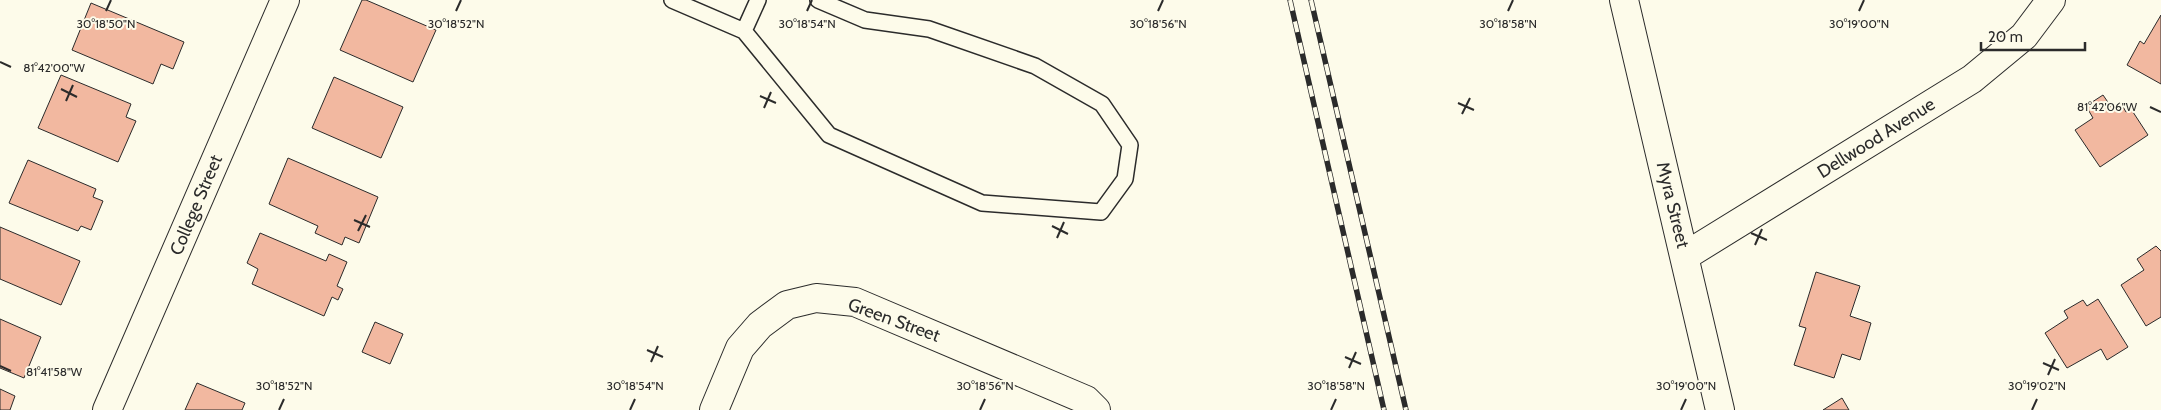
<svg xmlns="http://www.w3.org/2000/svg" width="2161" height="410" font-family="Cabin,sans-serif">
<rect width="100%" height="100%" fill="#fdfbea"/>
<path fill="#f2b8a0" stroke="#2b2b2b" d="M362 0H366L436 30 413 82 340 50Z
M91 3 184 42 173 69 161 64 153 84 72 50Z
M2161 15V84L2127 65 2140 41 2144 44Z
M61 75 131 104 126 117 136 121 118 162 38 128Z
M334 77 403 107 381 158 312 128Z
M2103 95 2114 111 2122 105 2126 112 2131 109 2148 135 2100 167 2075 130 2093 118 2086 106Z
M288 158 378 197 359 243 345 237 342 245 315 233 318 226 269 204Z
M28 160 96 189 93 197 103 201 91 230 81 226 78 231 9 203Z
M0 227 80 261 61 305 0 279Z
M260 233 326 261 329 254 347 262 337 286 343 289 338 300 332 297 324 316 252 284 258 269 247 263Z
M2156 246 2161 251V317L2146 326 2121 285 2144 270 2137 259Z
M1816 272 1860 286 1850 316 1871 323 1860 360 1842 354 1834 378 1794 365 1806 328 1799 326Z
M2098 299 2128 347 2107 360 2101 349 2067 368 2045 333 2068 318 2064 311 2083 300 2087 306Z
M0 319 41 337 24 378 0 368Z
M375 322 403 334 390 364 362 352Z
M197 383 245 403 242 410H185Z
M0 389 15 396 10 410H0Z
M1842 398 1849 410H1823Z"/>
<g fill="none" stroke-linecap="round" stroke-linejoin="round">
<g stroke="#2b2b2b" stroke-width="18">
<path id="lane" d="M672 0 744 31 829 135 982 203 1101 212 1125 179 1130 145 1102 104 1035 66 929 29 865 20 818 0
M744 31 758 0"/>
</g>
<g stroke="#2b2b2b" stroke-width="30">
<path id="street" d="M1624 0 1720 410
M1685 256 1972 79 2024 36 2051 0
M107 410 285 0
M714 410 740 348 760 325 787 305 816 298 855 302 1086 400 1096 410"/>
</g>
<use href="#lane" stroke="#fdfbea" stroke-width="15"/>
<use href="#street" stroke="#fdfbea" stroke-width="28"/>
<g stroke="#2b2b2b" stroke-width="5.5">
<path id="rail" d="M1290 0 1384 410
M1311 0 1406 410"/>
</g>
<use href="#rail" stroke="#fdfbea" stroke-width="4" stroke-dasharray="11" stroke-linecap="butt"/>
</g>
<path fill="none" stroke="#2b2b2b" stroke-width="2" d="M106 11 111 0M456 11 461 0M807 11 812 0M1158 11 1163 0M1508 11 1513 0M1859 11 1864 0M0 62 11 67M61 89 77 97M760 96 776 103M66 101 73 85M1458 103 1474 110M2150 107 2161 112M764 108 771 92M1462 114 1470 98M354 220 370 227M1052 226 1068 234M358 231 366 215M1751 233 1767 240M1057 238 1064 222M1755 245 1762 229M647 350 663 357M1345 357 1361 364M651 362 658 346M2043 363 2059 370M0 366 11 371M1349 368 1356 352M2048 375 2055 359M279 410 284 399M630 410 635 399M980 410 985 399M1331 410 1336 399M1681 410 1686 399M2032 410 2037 399"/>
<g text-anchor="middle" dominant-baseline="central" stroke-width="4" stroke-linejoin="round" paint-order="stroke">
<g font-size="18" fill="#2b2b2b" stroke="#fdfbea">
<text transform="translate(1876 138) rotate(-32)">Dellwood Avenue</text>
<text transform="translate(196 205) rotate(-67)">College Street</text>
<text transform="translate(1673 205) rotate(76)">Myra Street</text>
<text transform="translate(894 320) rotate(20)">Green Street</text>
</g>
</g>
<g font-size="12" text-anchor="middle" fill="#2b2b2b" stroke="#fdfbea" stroke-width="4" stroke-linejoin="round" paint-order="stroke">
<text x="106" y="28">30°18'50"N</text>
<text x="456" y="28">30°18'52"N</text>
<text x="807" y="28">30°18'54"N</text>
<text x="1158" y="28">30°18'56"N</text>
<text x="1508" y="28">30°18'58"N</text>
<text x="1859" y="28">30°19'00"N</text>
<text x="54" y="72">81°42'00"W</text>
<text x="2107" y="111">81°42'06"W</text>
<text x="54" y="376">81°41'58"W</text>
<text x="284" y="390">30°18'52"N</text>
<text x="635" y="390">30°18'54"N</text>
<text x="985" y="390">30°18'56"N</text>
<text x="1336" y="390">30°18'58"N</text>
<text x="1686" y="390">30°19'00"N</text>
<text x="2037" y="390">30°19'02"N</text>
</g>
<path d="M1981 42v8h104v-8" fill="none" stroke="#2b2b2b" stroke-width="2.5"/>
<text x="1988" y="42" font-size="15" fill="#2b2b2b" stroke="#fdfbea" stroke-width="4" paint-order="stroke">20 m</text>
</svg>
